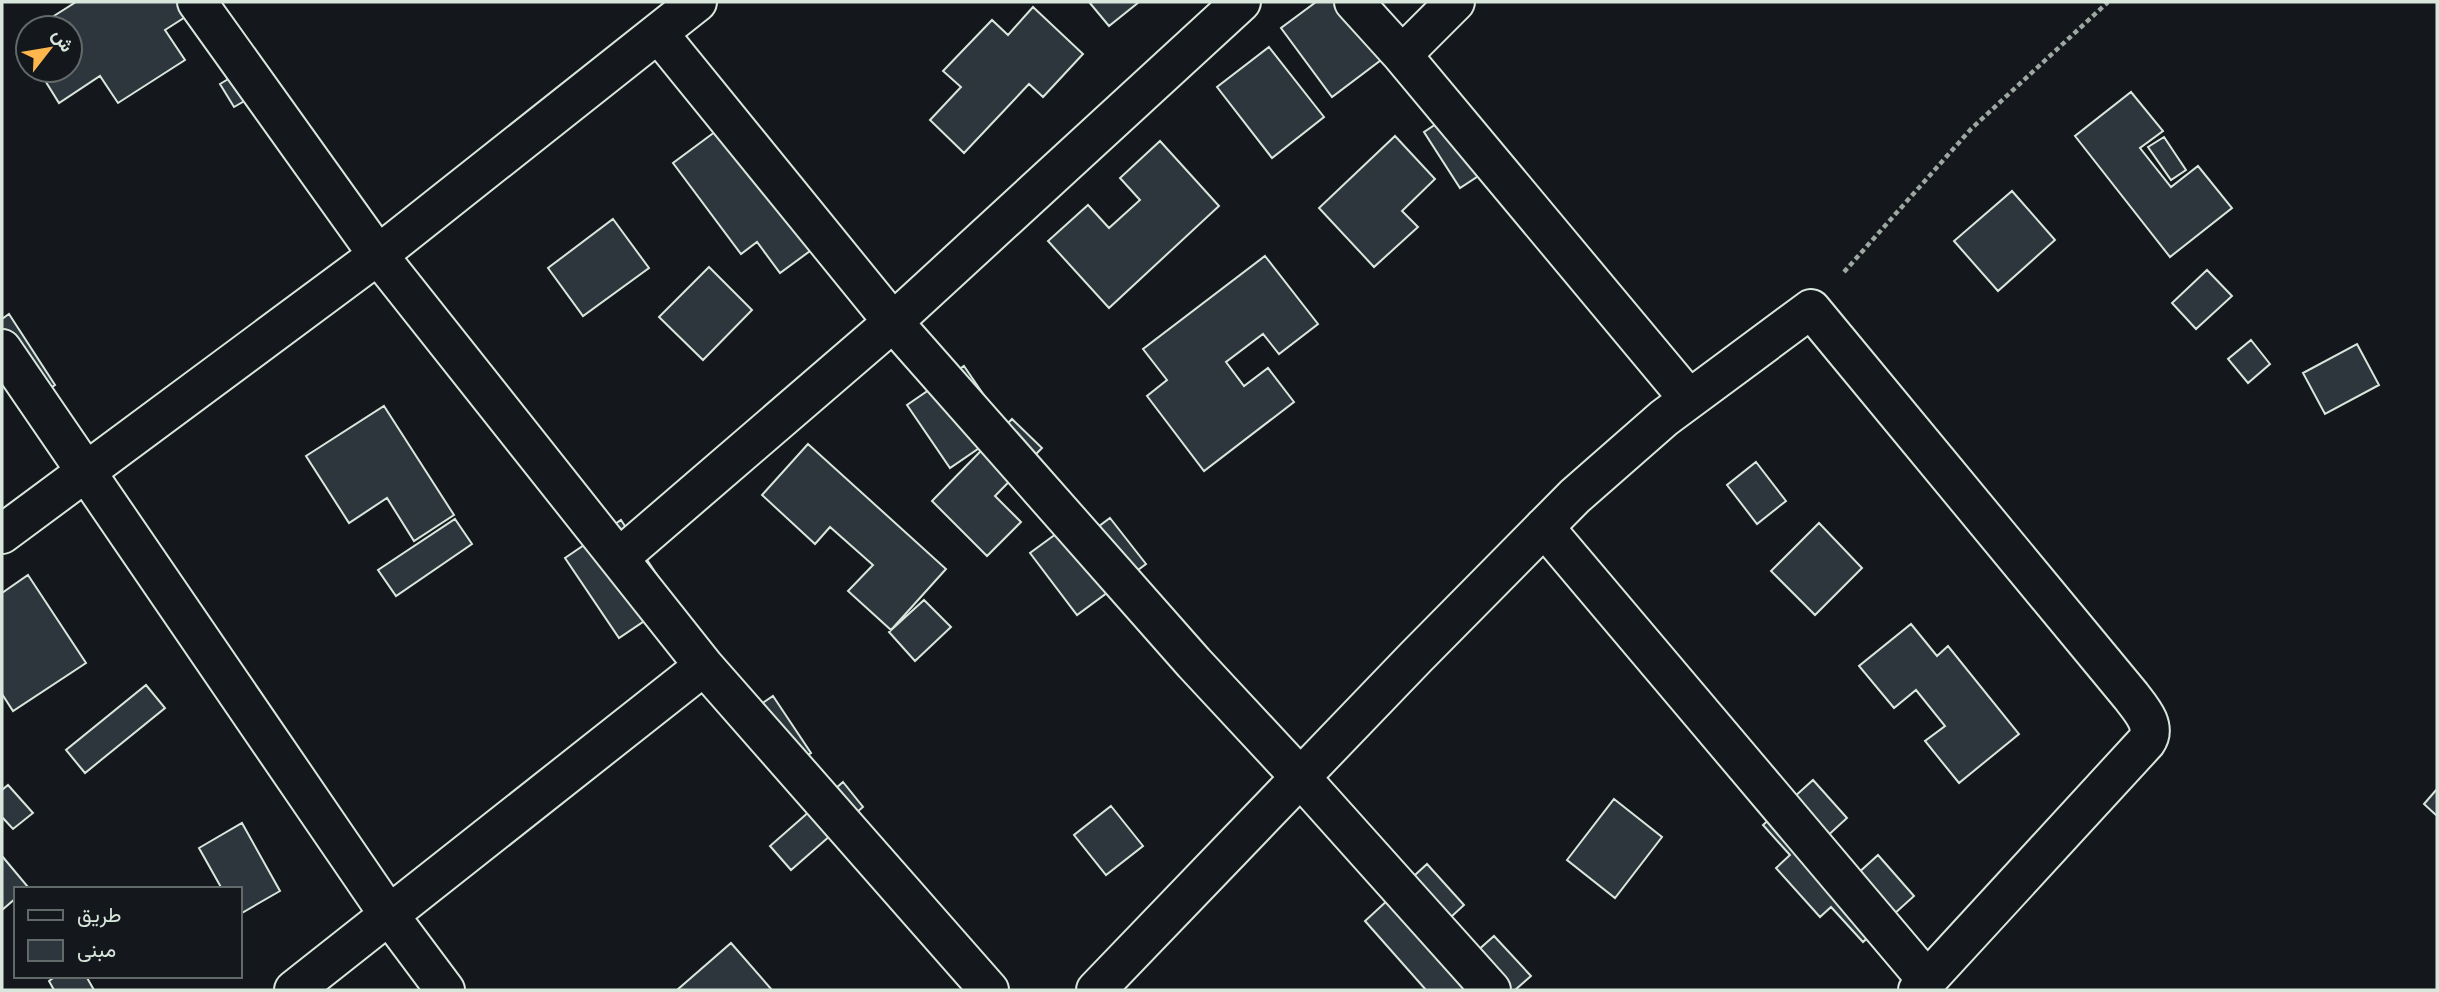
<svg xmlns="http://www.w3.org/2000/svg" width="2439" height="992" font-family="Montserrat,Vazirmatn,sans-serif">
<rect width="100%" height="100%" fill="#14181c"/>
<path fill="#2c363c" stroke="#d8e6dc" stroke-width="2" d="M76 2H182L190 14 165 30 185 60 118 103 100 76 59 103 41 74 47 70H70V28H39L38 26Z
M1089 2H1139L1109 26Z
M1316 2H1350L1389 54 1332 97 1281 28Z
M1033 7 1083 54 1043 97 1029 84 964 153 930 120 961 87 943 71 992 20 1008 35Z
M1269 47 1324 117 1272 158 1217 87Z
M260 60 274 84 234 107 220 84Z
M2131 92 2163 131 2140 148 2171 187 2198 166 2232 208 2170 257 2075 136Z
M1456 111 1492 167 1460 188 1424 132Z
M735 117 836 232 780 273 757 242 741 254 673 163Z
M1395 136 1435 179 1402 211 1418 227 1374 267 1319 208Z
M2164 137 2186 170 2171 180 2148 147Z
M1160 141 1219 206 1109 308 1048 241 1088 205 1109 228 1140 200 1120 178Z
M2012 191 2055 240 1998 291 1954 241Z
M613 219 649 268 583 316 548 268Z
M1265 256 1318 324 1279 354 1263 334 1226 362 1244 386 1268 368 1294 402 1204 471 1147 396 1167 380 1143 349Z
M709 267 752 310 703 360 659 317Z
M2207 270 2232 296 2196 329 2172 303Z
M9 314 55 385 22 407 2 376V319Z
M2251 340 2270 364 2248 383 2228 359Z
M2357 344 2379 385 2325 414 2303 373Z
M964 366 1007 429 950 468 907 405Z
M384 406 454 515 414 541 387 498 349 523 306 456Z
M1012 419 1042 448 995 496 1021 522 987 556 932 501Z
M808 444 946 569 891 630 848 591 873 565 830 527 815 544 762 495Z
M1756 462 1786 501 1757 524 1727 485Z
M1110 518 1146 564 1077 615 1030 553 1075 520 1087 535Z
M455 519 472 544 396 596 378 570Z
M621 520 674 601 619 638 565 558Z
M1819 523 1862 568 1815 615 1771 571Z
M28 575 86 663 13 711 2 694V593Z
M924 600 951 627 915 661 889 632Z
M1911 624 1937 656 1948 646 2019 734 1959 783 1925 741 1945 726 1916 690 1894 708 1859 666Z
M146 685 165 708 85 773 66 750Z
M773 696 811 753 778 775 740 718Z
M1813 780 1847 818 1824 839 1856 875 1878 855 1914 896 1863 942 1831 907 1820 917 1776 868 1790 855 1763 825Z
M843 782 863 807 791 870 770 846Z
M8 785 33 813 13 829 2 817V790Z
M2437 789V816L2424 804Z
M1614 799 1662 837 1615 898 1567 860Z
M1111 806 1143 846 1106 875 1074 835Z
M242 823 280 891 240 914V889H222L199 848Z
M2 856 28 887 16 889V898L2 910Z
M1427 864 1464 905 1439 928 1467 960 1494 936 1531 976 1515 990H1426L1365 921Z
M731 943 772 990H677Z
M56 976H86L94 990H54L49 981Z"/>
<g fill="none" stroke-linecap="round" stroke-linejoin="round">
<g stroke="#d8e6dc" stroke-width="42">
<path id="minor" d="M197 2 378 255 704 666 989 990
M1354 2 1402 55
M1455 2 1402 55 1689 399
M658 33 893 322 1194 663 1301 778 1491 990
M2 349 389 915 445 990
M1544 527 1927 980
M2 534 378 255 697 2
M619 558 893 322 1241 2
M294 990 704 666
M1096 990 1416 657 1575 496 1664 418 1811 309 2131 696C2141 709 2157 726 2146 742L1918 990"/>
</g>
<path stroke="#9da8a2" stroke-width="4.5" stroke-dasharray="5 3.5" stroke-linecap="butt" d="M1844 272 1971 129 2108 2"/>
<use href="#minor" stroke="#14181c" stroke-width="38"/>
</g>
<rect width="2439" height="992" fill="none" stroke="#d8e6dc" stroke-width="7"/>
<rect x="14" y="887" width="228" height="91" fill="#14181c" stroke="#626a69" stroke-width="2"/>
<rect x="28" y="910" width="35" height="10" fill="#14181c" stroke="#626a69" stroke-width="2"/>
<text x="77" y="922" font-size="21" fill="#d8e6dc">طريق</text>
<rect x="28" y="940" width="35" height="21" fill="#2c363c" stroke="#626a69" stroke-width="2"/>
<text x="77" y="957" font-size="21" fill="#d8e6dc">مبنى</text>
<g transform="translate(49 49) rotate(59)"><circle r="33" fill="#14181c" stroke="#626a69" stroke-width="2"/>
<path d="M0-5L12 26L0 18L-12 26Z" fill="#ffb74d"/>
<text y="-10" font-size="19" font-weight="bold" text-anchor="middle" fill="#d8e6dc">ش</text>
</g>
</svg>
